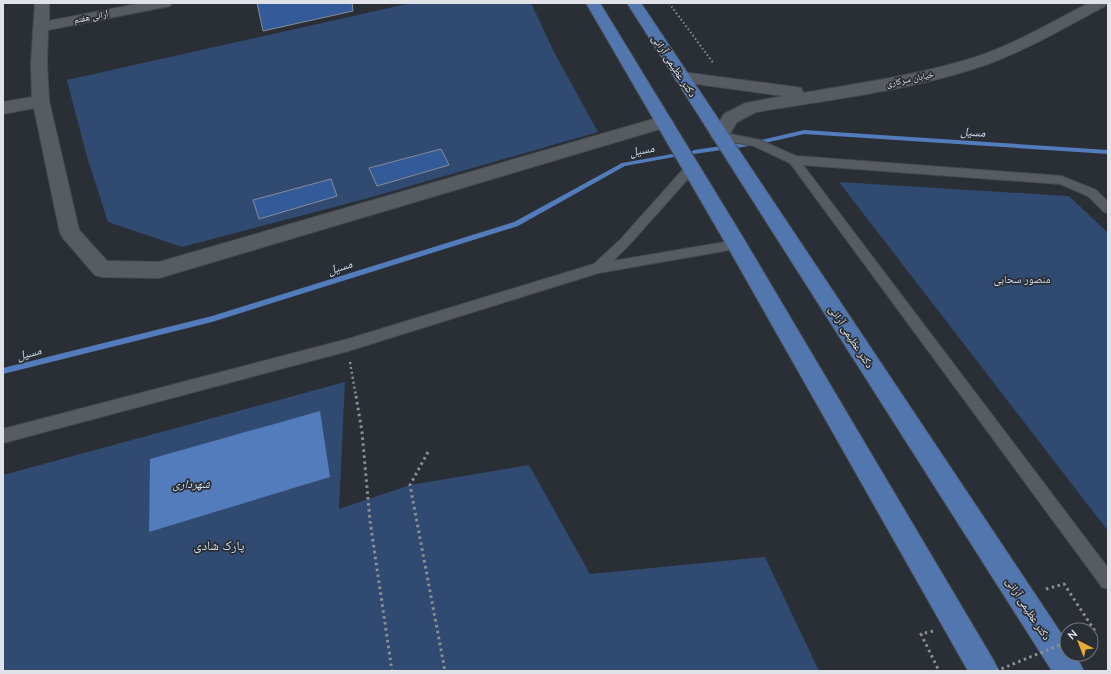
<svg xmlns="http://www.w3.org/2000/svg" width="1111" height="674" font-family="'Nunito Sans','Noto Naskh Arabic',sans-serif">
<rect width="100%" height="100%" fill="#2a2e35"/>
<path fill="#314a71" d="M411 3H531L554 52 598 132 365 199 182 247 108 222 87 157 67 80Z
M839 182 1069 196 1108 233V531Z
M345 382 339 509 410 485 529 465 590 574 765 557 819 671H3V475Z"/>
<path fill="#527cbc" d="M320 411 330 477 149 532 150 459Z"/>
<g fill="none" stroke-linecap="round" stroke-linejoin="round">
<path fill="#527cbc" fill-rule="evenodd" d="M804 130 1108 150V154L804 134 756 145 694 154 691 152 694 150 756 141Z
M672 154 675 156 674 157 625 166 518 226 212 322 3 374V368L212 316 514 222 622 163Z"/>
</g>
<path fill="#335b99" stroke="#878c94" d="M257 3H352L353 11 263 31Z
M441 149 449 165 377 186 369 168Z
M331 179 337 196 259 219 253 200Z"/>
<g fill="none" stroke-linecap="round" stroke-linejoin="round">
<g stroke="#484b51" stroke-width="2">
<path id="service" d="M720 132 760 140 796 156 1061 176 1096 190 1108 202V213L1104 212 1088 196 1060 184 803 165 1108 568V589L1102 587 790 163 754 146 716 139 715 136 716 133Z
M691 164 695 165 696 168 695 171 629 245 613 261 737 240 741 242 743 245 741 248 598 273 348 351 3 443V429L348 339 594 264 621 239 687 165Z"/>
</g>
<g stroke="#484b51" stroke-width="2">
<path id="minor" d="M35 3H49V21L142 3H172L170 6 165 7 48 30 47 64 49 101 79 230 107 261 159 262 664 116 670 118 673 122 670 126 159 278 102 277 95 275 63 238 60 233 34 108 3 114V102L32 97 31 64Z"/>
</g>
<g stroke="#484b51" stroke-width="2">
<path id="tertiary" d="M1089 3H1107L1105 6C1067 26 1029 49 988 64 914 90 833 99 756 112L737 122 726 140 720 142 714 140 711 136 724 114 746 103 784 96 682 82 676 81 674 77 676 73 682 72 795 87 801 88 803 93C861 83 920 75 976 57 1015 44 1052 22 1089 3Z"/>
</g>
<g stroke="#484b51" stroke-width="2">
<path id="primary" d="M586 3H600L744 239 994 661 999 671H968L730 251Z
M627 3H641L1067 642V654H1075L1084 671H1052Z"/>
</g>
<path stroke="#8c8f95" stroke-width="2" stroke-dasharray="1.5 2.5" stroke-linecap="butt" d="M669 3 714 64"/>
<path stroke="#8c8f95" stroke-width="2.5" stroke-dasharray="2 3" stroke-linecap="butt" d="M350 362 356 397"/>
<path stroke="#8c8f95" stroke-width="3" stroke-dasharray="2.5 3.5" stroke-linecap="butt" d="M356 396 362 432 370 521 392 671
M428 452 410 485 445 671
M1046 589 1064 584 1095 631 1091 632
M933 631 921 634 939 671"/>
<use href="#service" fill="#575c63" fill-rule="evenodd"/>
<use href="#minor" fill="#575c63" fill-rule="evenodd"/>
<use href="#tertiary" fill="#575c63" fill-rule="evenodd"/>
<use href="#primary" fill="#5277af" fill-rule="evenodd"/>
<path stroke="#8c8f95" stroke-width="3" stroke-dasharray="2.5 3.5" stroke-linecap="butt" d="M996 671 1067 642"/>
</g>
<g text-anchor="middle" dominant-baseline="central" stroke-width="3.5" stroke-linejoin="round" paint-order="stroke">
<g font-size="9" fill="#e0e2e7" stroke="#2a2e35">
<text transform="translate(91 17) rotate(-11)">آرانی هفتم</text>
<text transform="translate(910 79) rotate(-12)">خیابان سرکاری</text>
</g>
<g font-size="11" fill="#e0e2e7" stroke="#2a2e35">
<text transform="translate(674 66) rotate(57)">دکتر عظیمی آرانی</text>
<text transform="translate(851 337) rotate(57)">دکتر عظیمی آرانی</text>
<text transform="translate(1028 609) rotate(57)">دکتر عظیمی آرانی</text>
</g>
<g font-size="11" fill="#d1ddef" stroke="#2a2e35">
<text x="1022" y="279">منصور سحابی</text>
</g>
<g font-size="12" font-style="italic" fill="#d1ddef" stroke="#2a2e35">
<text transform="translate(973 132) rotate(4)">مسیل</text>
<text transform="translate(642 150) rotate(-10)">مسیل</text>
<text transform="translate(340 267) rotate(-17)">مسیل</text>
<text transform="translate(29 353) rotate(-14)">مسیل</text>
<text x="191" y="484">شهرداری</text>
</g>
<g font-size="13" fill="#d1ddef" stroke="#2a2e35">
<text x="219" y="546">پارک شادی</text>
</g>
</g>
<rect width="1111" height="674" fill="none" stroke="#e0e2e7" stroke-width="8"/>
<g transform="translate(1079 642) rotate(318)"><circle r="19" fill="#2a2e35" stroke="#73767c"/>
<path d="M0-3L7 15L0 10L-7 15Z" fill="#e8ab37"/>
<text y="-6" font-size="11" font-weight="bold" text-anchor="middle" fill="#e0e2e7">N</text>
</g>
</svg>
